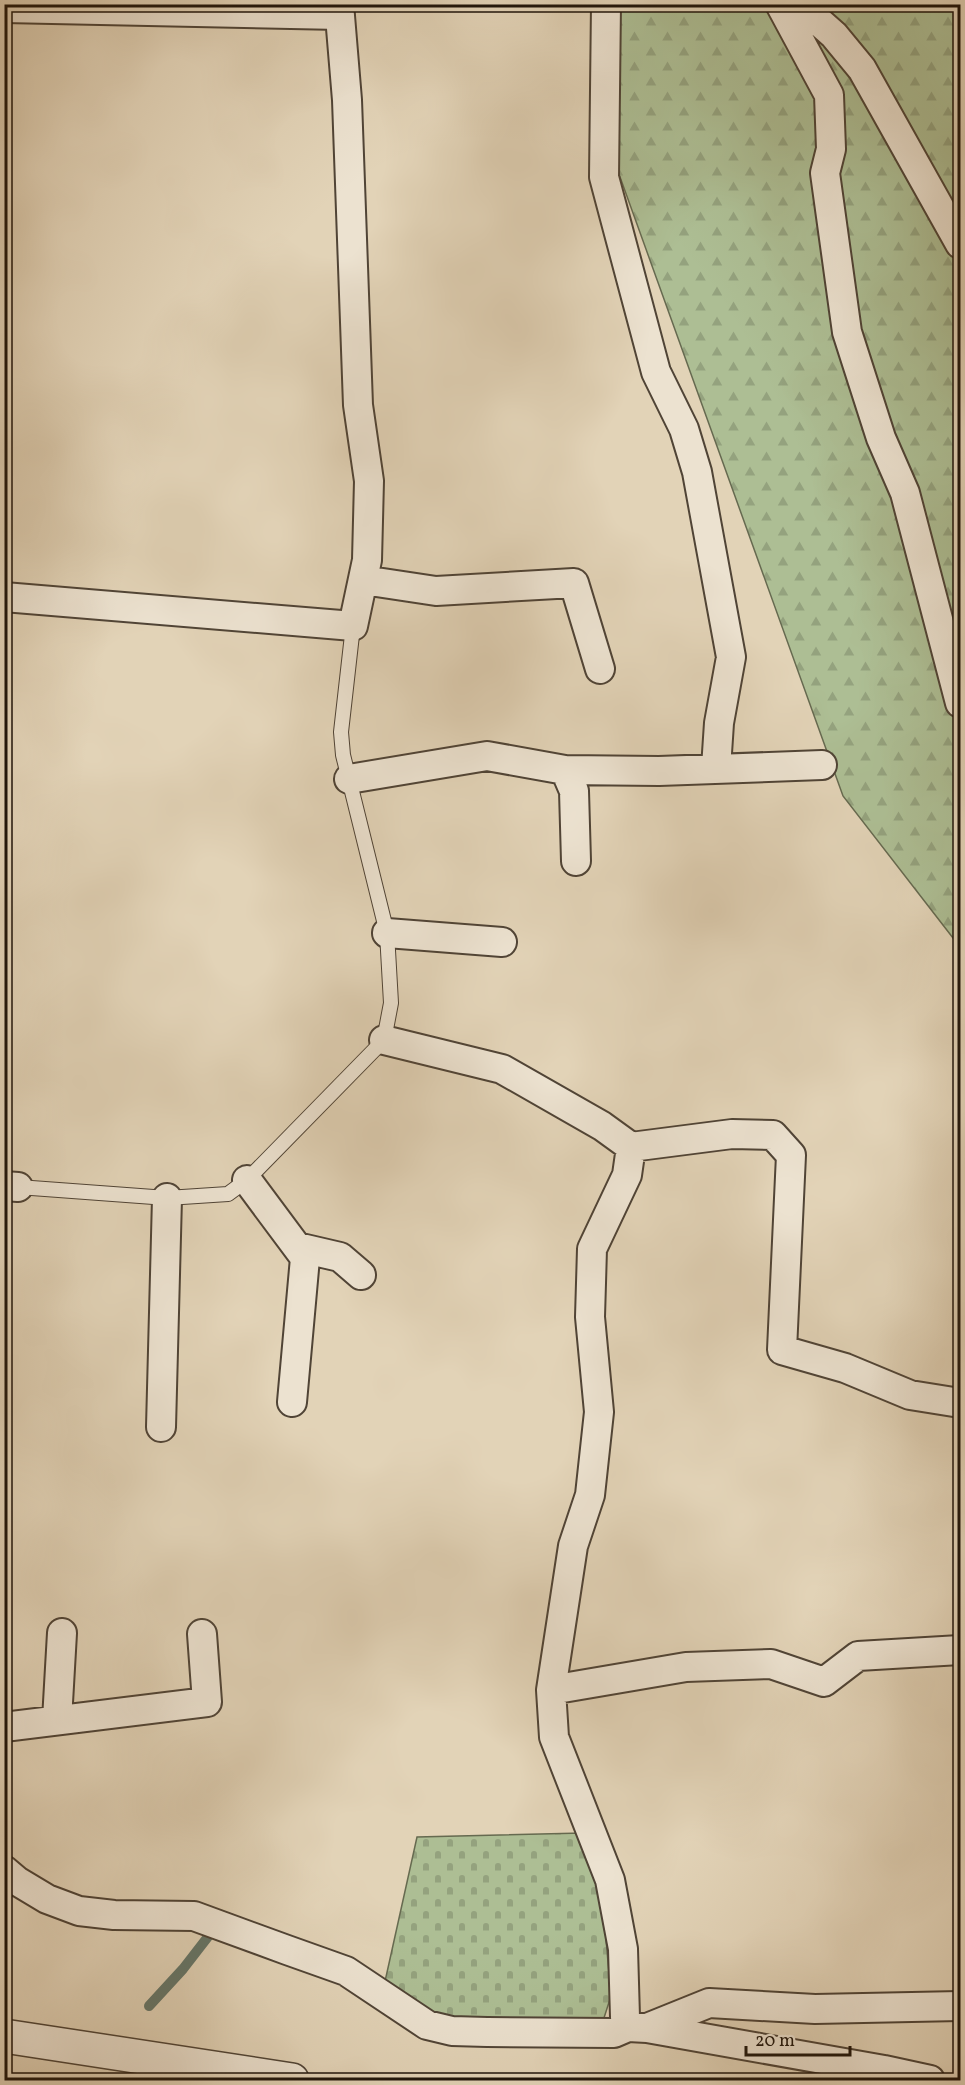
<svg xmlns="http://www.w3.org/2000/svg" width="965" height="2085" font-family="Vollkorn,serif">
<defs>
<pattern id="forest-firs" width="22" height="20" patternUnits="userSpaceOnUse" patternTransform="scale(1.5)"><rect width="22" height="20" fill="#adbe94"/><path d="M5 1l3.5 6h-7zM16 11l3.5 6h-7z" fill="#94a27e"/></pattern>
<pattern id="cemetery-stones" width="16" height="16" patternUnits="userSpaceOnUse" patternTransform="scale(1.5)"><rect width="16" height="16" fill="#adbe94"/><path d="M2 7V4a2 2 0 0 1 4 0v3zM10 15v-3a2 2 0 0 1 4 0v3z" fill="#94a27e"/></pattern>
</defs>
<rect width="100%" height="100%" fill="#e2d3b7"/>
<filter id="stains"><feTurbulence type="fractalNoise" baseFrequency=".00333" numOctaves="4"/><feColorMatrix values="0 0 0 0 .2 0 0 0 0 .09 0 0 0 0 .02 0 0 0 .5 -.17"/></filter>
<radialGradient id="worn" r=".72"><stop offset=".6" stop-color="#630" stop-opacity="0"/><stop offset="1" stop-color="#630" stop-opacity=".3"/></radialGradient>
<path fill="url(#forest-firs)" stroke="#666a50" stroke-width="1.5" d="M614 5H960V947L843 796 611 152Z"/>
<path fill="url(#cemetery-stones)" stroke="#666a50" stroke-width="1.5" d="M583 1833 602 1894 611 1996 603 2021 439 2019 384 1986 417 1837Z"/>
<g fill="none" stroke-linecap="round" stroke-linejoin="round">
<path stroke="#66776a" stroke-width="10" d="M149 2006 183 1969 214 1929"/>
<g stroke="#504436" stroke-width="16">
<path id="service" d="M18 1187 167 1198 228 1194 247 1180 384 1040 391 1003 387 933 343 755 341 732 353 626"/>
</g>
<g stroke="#504436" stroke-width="32">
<path id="minor" d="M606 4 604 177 656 372 684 429 697 472 731 657 719 723 716 768
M780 4 829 95 831 149 825 173 847 332 881 438 905 493 960 703
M799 4 834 35 862 69 960 244
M4 8 340 15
M363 580 436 591 574 583 600 669
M4 597 353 626 367 560 369 481 358 405 347 100 339 4
M565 770 659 771 822 765
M349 779 487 756 565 770 574 791 576 861
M387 933 502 942
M384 1040 502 1069 602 1126 631 1147 732 1134 773 1135 791 1155 782 1350 845 1368 910 1395 960 1403
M631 1147 627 1175 592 1249 590 1317 599 1412 590 1495 573 1546 551 1690 554 1737 610 1880 623 1949 625 2017 628 2027 647 2028 709 2003 815 2009 960 2006
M247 1180 305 1258 292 1402
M4 1186 18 1187
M297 1247 340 1257 361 1275
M161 1427 167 1198
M551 1690 686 1667 771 1664 824 1682 858 1656 960 1650
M57 1720 62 1633
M4 1727 207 1702 202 1634
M4 1870 17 1881 47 1899 79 1911 114 1915 194 1916 287 1950 346 1971 427 2025 452 2031 487 2032 614 2033 628 2027
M647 2028 884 2070 930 2080"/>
</g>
<g stroke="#504436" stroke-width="36">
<path id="tertiary" d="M4 2036 292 2080"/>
</g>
<use href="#service" stroke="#ece2d0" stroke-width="14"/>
<use href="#minor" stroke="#ece2d0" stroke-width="28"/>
<use href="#tertiary" stroke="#ece2d0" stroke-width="33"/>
</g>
<rect width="965" height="2085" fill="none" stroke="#e2d3b7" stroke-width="24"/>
<rect x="6" y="6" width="953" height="2073" fill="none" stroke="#1f150b" stroke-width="3"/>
<rect x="12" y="12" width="941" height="2061" fill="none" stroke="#1f150b" stroke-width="1.5"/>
<path d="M746 2046v9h104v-9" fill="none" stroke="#1f150b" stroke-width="3"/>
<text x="755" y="2046" font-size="18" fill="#1f150b" stroke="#ece2d0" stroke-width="4.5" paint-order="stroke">20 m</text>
<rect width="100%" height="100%" filter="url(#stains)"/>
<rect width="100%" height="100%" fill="url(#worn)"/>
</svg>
